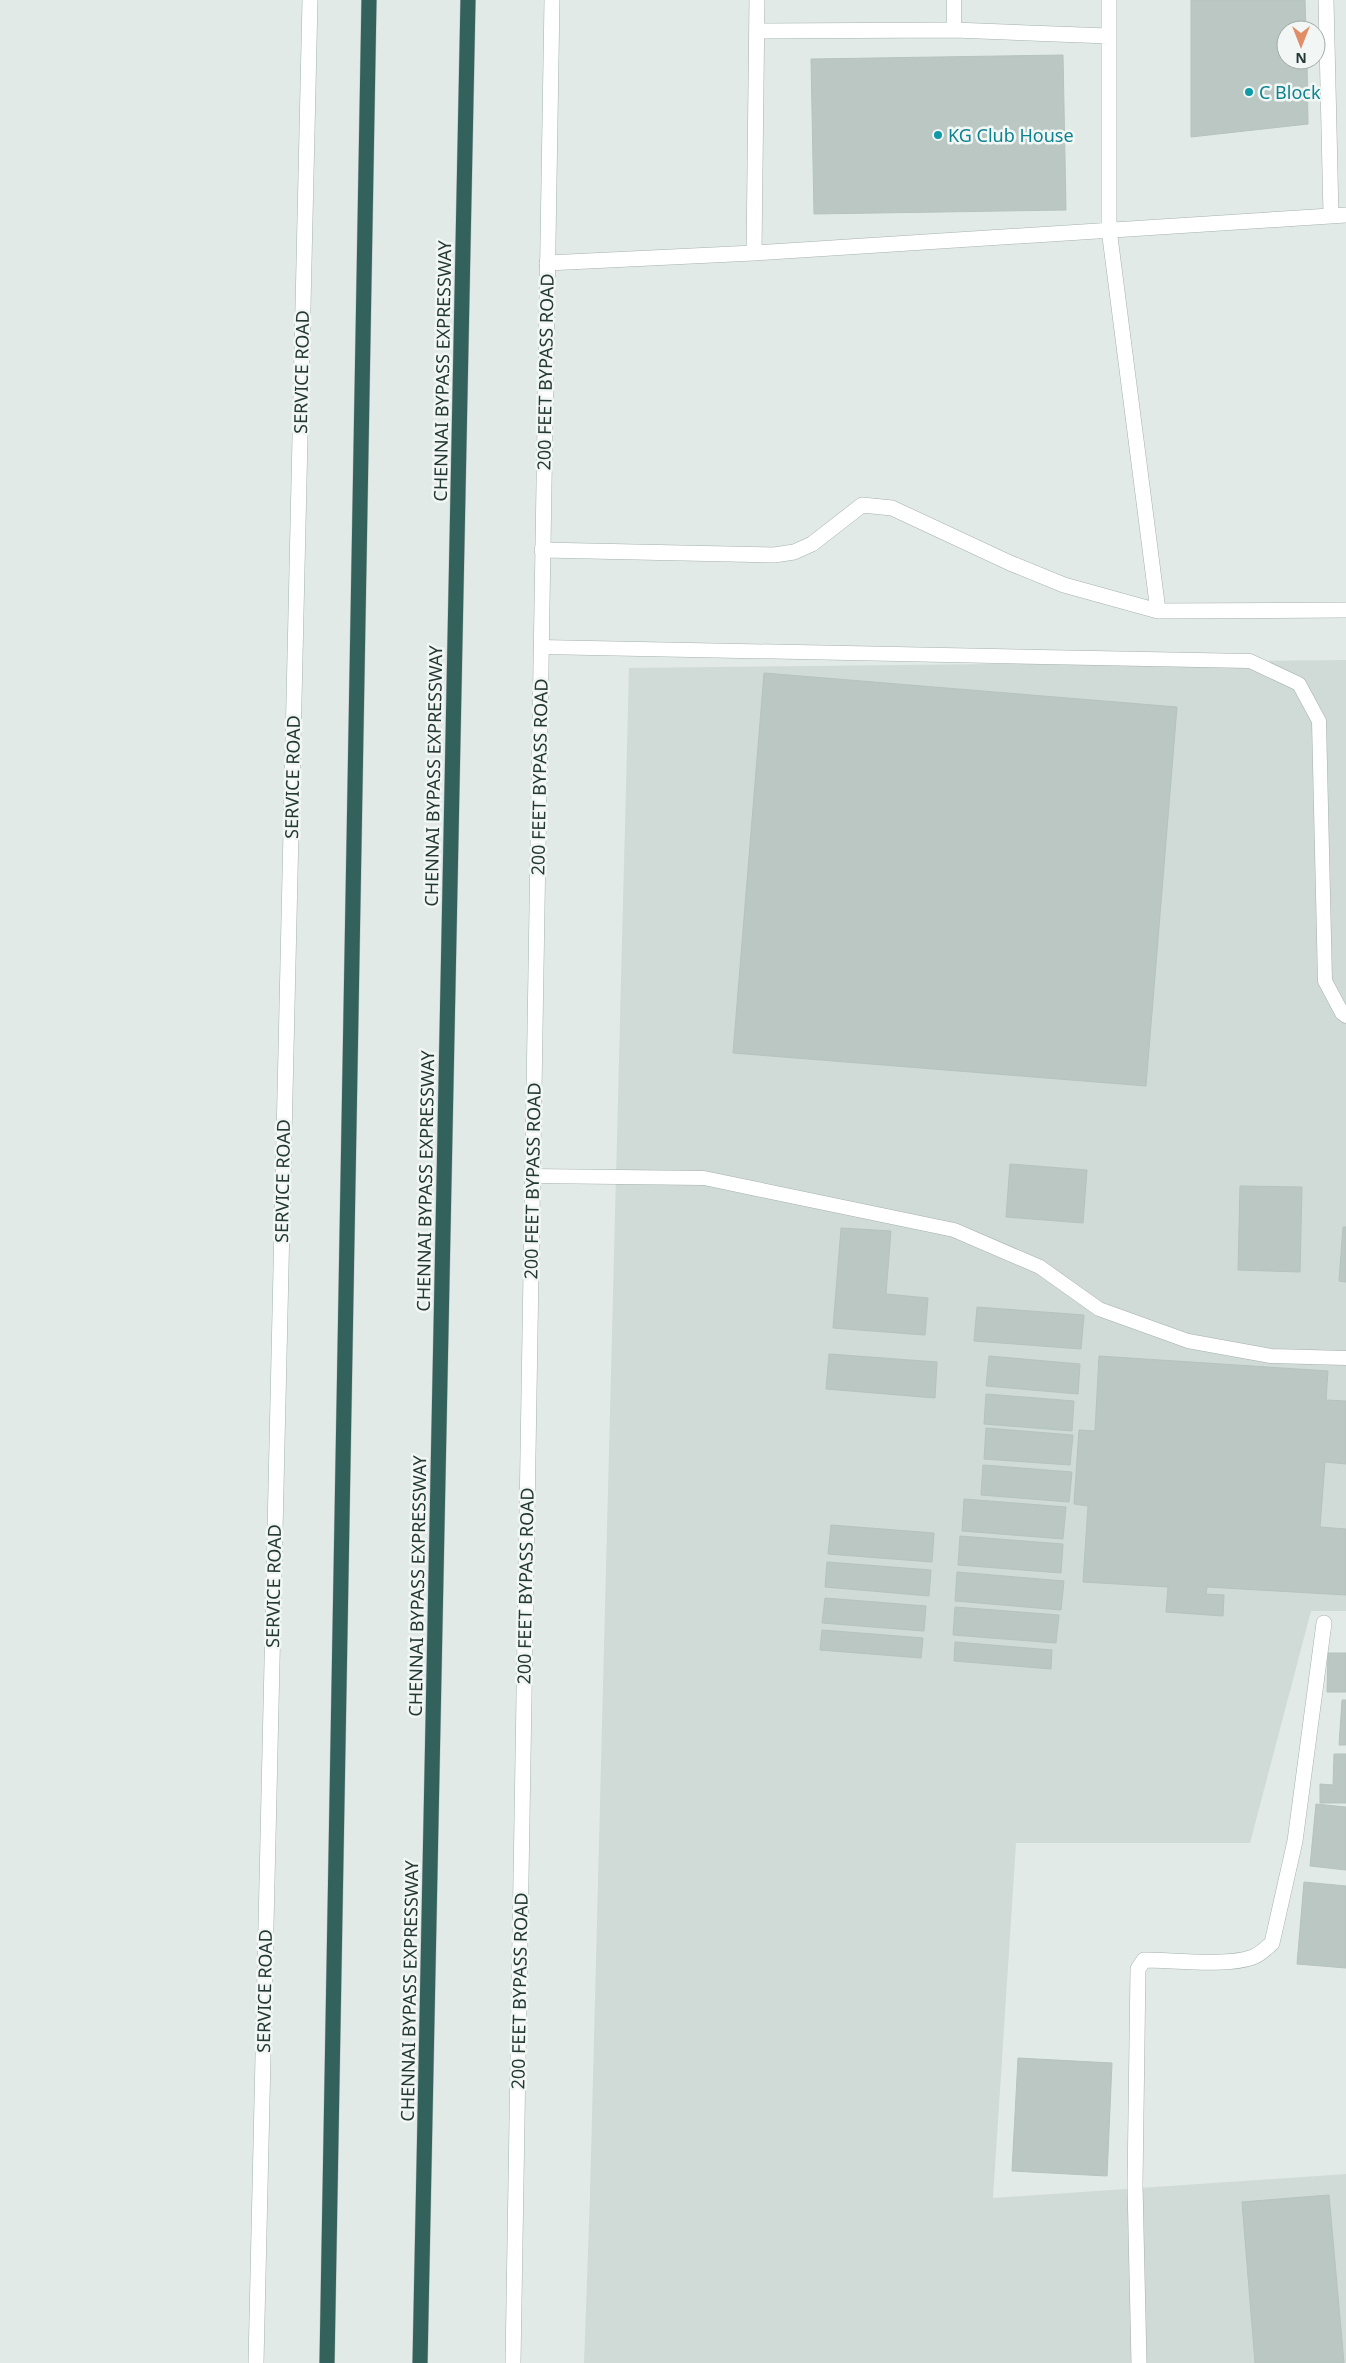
<svg xmlns="http://www.w3.org/2000/svg" width="1346" height="2363" font-family="'Noto Sans',sans-serif">
<rect width="100%" height="100%" fill="#e2eae7"/>
<path fill="#d0dad6" d="M1346 660V1611H1311L1250 1843H1016L993 2198 1346 2174V2363H584L590 2195 629 668Z"/>
<path fill="#bac7c3" stroke="#b5c3be" d="M1191 0H1305L1306 30H1286V60H1307L1308 124 1191 137Z
M1063 55 1066 210 814 214 811 59Z
M764 673 1177 707 1146 1086 733 1053Z
M1010 1164 1087 1170 1083 1223 1006 1217Z
M1240 1186 1302 1187 1300 1272 1238 1270Z
M1343 1227H1346V1282L1339 1281Z
M841 1228 891 1231 886 1294 928 1298 925 1335 833 1328Z
M977 1307 1084 1315 1081 1349 974 1341Z
M829 1354 937 1362 935 1398 826 1389Z
M989 1356 1080 1364 1078 1394 986 1386Z
M1099 1356 1328 1371 1326 1400 1346 1401V1464L1325 1462 1320 1527 1346 1529V1595L1207 1587 1206 1594 1224 1595 1223 1616 1166 1612 1168 1587 1083 1582 1088 1506 1074 1504 1079 1430 1095 1431Z
M986 1394 1074 1401 1072 1431 984 1424Z
M986 1428 1073 1435 1070 1465 984 1459Z
M983 1465 1072 1472 1069 1502 981 1495Z
M964 1499 1066 1507 1063 1539 962 1531Z
M831 1525 934 1533 932 1562 828 1554Z
M960 1536 1063 1544 1061 1573 958 1565Z
M827 1562 931 1570 929 1596 825 1587Z
M957 1572 1064 1581 1061 1610 955 1601Z
M825 1598 926 1606 924 1631 822 1623Z
M955 1607 1059 1615 1056 1643 953 1635Z
M822 1630 923 1638 921 1658 820 1650Z
M955 1642 1052 1650 1051 1669 954 1661Z
M1328 1653H1346V1692H1327Z
M1342 1700H1346V1745H1339Z
M1334 1754H1346V1803H1320V1784L1333 1785Z
M1316 1804 1346 1807V1870L1310 1866Z
M1304 1882 1346 1886V1968L1297 1964Z
M1018 2058 1112 2063 1107 2176 1012 2171Z
M1329 2195 1344 2363H1255L1242 2202Z"/>
<g fill="none" stroke-linecap="round" stroke-linejoin="round">
<g stroke="#a5b1ae" stroke-width="15">
<path id="lane" d="M954 30V0
M541 647 1250 661 1299 684 1319 721 1325 981 1342 1013 1346 1016
M532 1176 704 1178 954 1230 1040 1267 1099 1309 1188 1341 1271 1356 1346 1358"/>
</g>
<g stroke="#a5b1ae" stroke-width="16">
<path id="street" d="M1109 0V229L1158 611 1346 610
M1326 0 1331 215
M757 31 954 30 1108 36
M754 253 757 0
M547 263 754 253 1346 215
M542 550 774 555 794 552 812 544 862 505 892 508 1010 563 1064 585 1158 611
M1139 2363 1135 2185 1138 1969 1144 1960C1173 1960 1227 1967 1253 1957 1261 1954 1266 1948 1272 1943L1295 1841 1324 1623"/>
</g>
<g stroke="#a2b4af" stroke-width="16">
<path id="secondary" d="M256 2363 310 0
M513 2363 552 0"/>
</g>
<g stroke="#bdc4c2" stroke-width="16">
<path id="highway" d="M327 2363 369 0
M420 2363 468 0"/>
</g>
<use href="#lane" stroke="#fff" stroke-width="14"/>
<use href="#street" stroke="#fff" stroke-width="15"/>
<use href="#secondary" stroke="#fff" stroke-width="15"/>
<use href="#highway" stroke="#33615b" stroke-width="15"/>
</g>
<g fill="#0f9aa8" stroke="#f2f7f5" stroke-width="2">
<circle cx="1249" cy="92" r="5"/>
<circle cx="938" cy="135" r="5"/>
</g>
<g text-anchor="middle" dominant-baseline="central" stroke-width="5" stroke-linejoin="round" paint-order="stroke">
<g font-size="18" fill="#0d838f" stroke="#f2f7f5" text-anchor="start">
<text x="1259" y="92">C Block</text>
<text x="948" y="135">KG Club House</text>
</g>
<g font-size="18" fill="#243934" stroke="#f2f7f5">
<text transform="translate(442 371) rotate(-89)">CHENNAI BYPASS EXPRESSWAY</text>
<text transform="translate(301 372) rotate(-89)">SERVICE ROAD</text>
<text transform="translate(545 372) rotate(-89)">200 FEET BYPASS ROAD</text>
<text transform="translate(433 776) rotate(-89)">CHENNAI BYPASS EXPRESSWAY</text>
<text transform="translate(292 777) rotate(-89)">SERVICE ROAD</text>
<text transform="translate(539 777) rotate(-89)">200 FEET BYPASS ROAD</text>
<text transform="translate(282 1181) rotate(-89)">SERVICE ROAD</text>
<text transform="translate(425 1181) rotate(-89)">CHENNAI BYPASS EXPRESSWAY</text>
<text transform="translate(532 1181) rotate(-89)">200 FEET BYPASS ROAD</text>
<text transform="translate(273 1586) rotate(-89)">SERVICE ROAD</text>
<text transform="translate(417 1586) rotate(-89)">CHENNAI BYPASS EXPRESSWAY</text>
<text transform="translate(525 1586) rotate(-89)">200 FEET BYPASS ROAD</text>
<text transform="translate(264 1991) rotate(-89)">SERVICE ROAD</text>
<text transform="translate(409 1991) rotate(-89)">CHENNAI BYPASS EXPRESSWAY</text>
<text transform="translate(519 1991) rotate(-89)">200 FEET BYPASS ROAD</text>
</g>
</g>
<g transform="translate(1301 45) rotate(180)"><circle r="24" fill="#f2f7f5" stroke="#a0aba8"/>
<path d="M0-4L9 19L0 12L-9 19Z" fill="#e18e68"/>
<text y="-8" font-size="14" font-weight="bold" text-anchor="middle" fill="#243934">N</text>
</g>
</svg>
